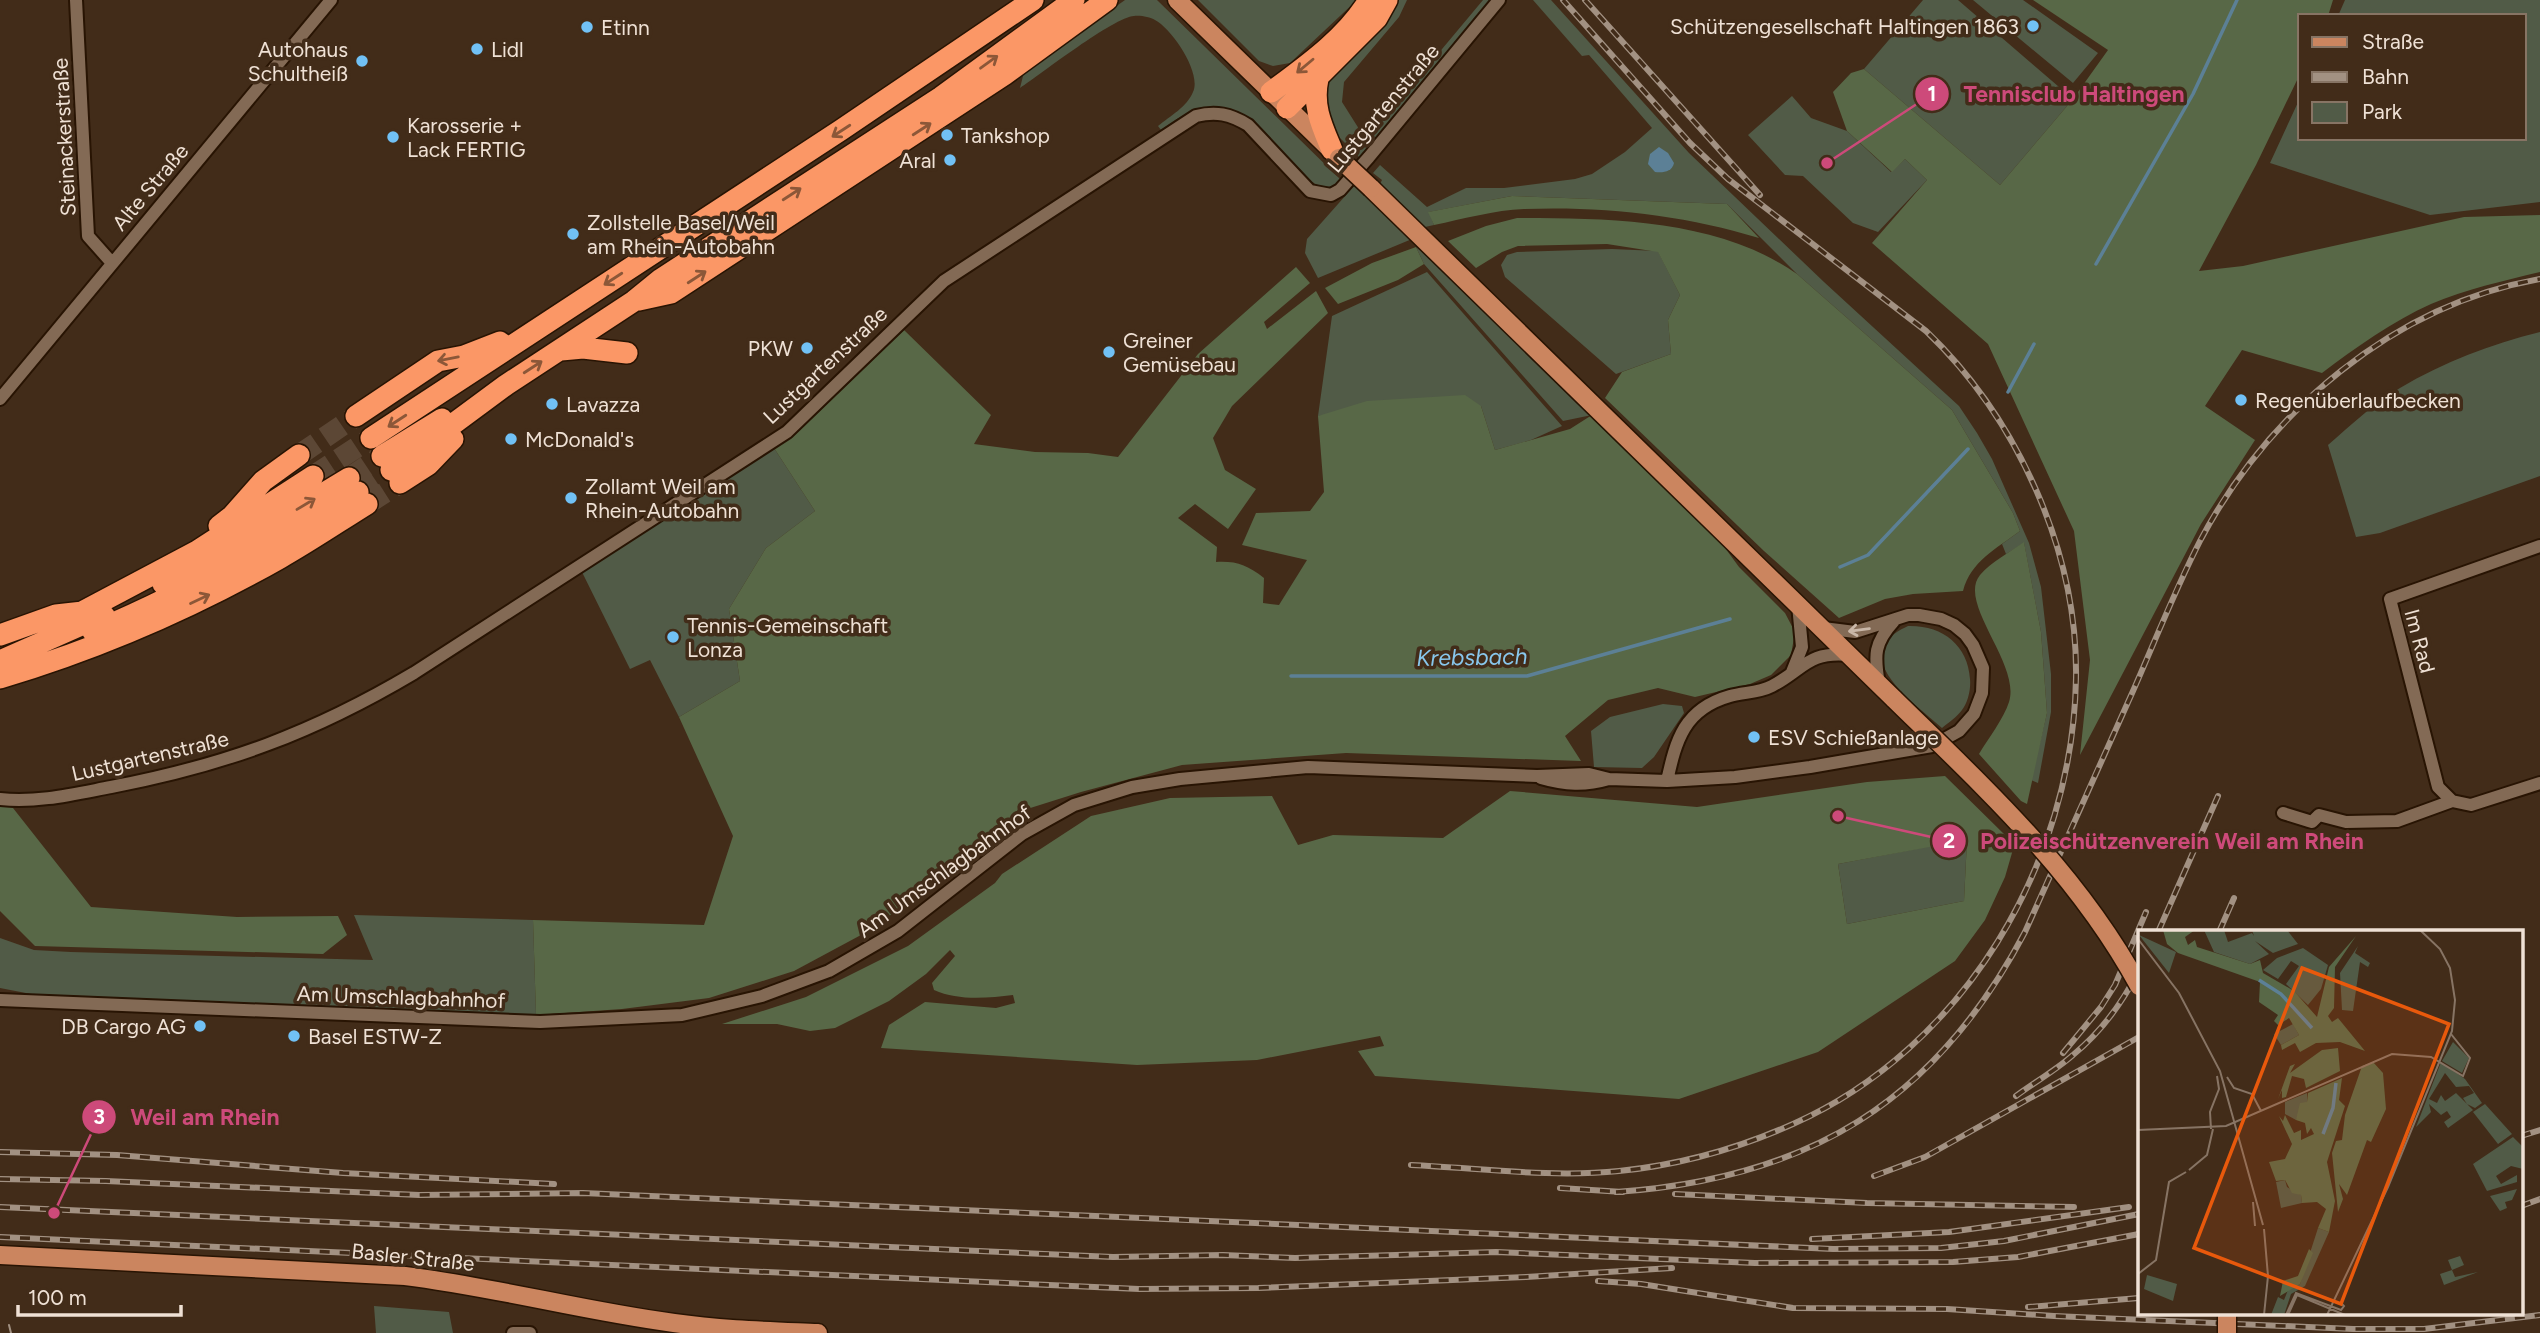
<svg xmlns="http://www.w3.org/2000/svg" width="2540" height="1333" font-family="Figtree,sans-serif">
<rect width="100%" height="100%" fill="#422c19"/>
<path fill="#515b47" d="M1125 0H1157L1340 179 1337 185C1332 186 1325 188 1321 186 1312 184 1306 176 1300 170 1274 144 1246 102 1204 108 1188 110 1174 121 1161 130L1158 126C1170 116 1187 107 1193 92 1202 73 1172 29 1155 20 1150 17 1140 15 1134 16 1114 17 1041 74 1020 88L1024 72Z
M1198 0H1357L1290 63 1273 66 1259 61Z
M1399 0H1407L1399 17 1344 82 1342 102 1366 140 1483 0H1491L1360 158 1337 135 1326 115 1327 87 1333 75 1389 18Z
M1533 0H1551L1689 153 1824 282 1959 406 1977 433 1992 459 2029 543 2041 587 2051 674V712L2038 783 2031 780 2047 713 2041 632 2024 543 2006 554 2002 544 2020 531 2013 513 1952 410 1797 274 1727 204 1512 196 1429 212 1434 225 1425 227 1380 184 1382 180 1373 173 1380 165 1427 207 1466 188H1504L1575 179 1592 174 1625 152 1652 128 1589 55 1582 56Z
M1923 0H1958L2073 99 2000 185 1864 69Z
M1973 0H2023L2098 53 2073 83Z
M2345 0H2540V202L2430 215 2270 163 2300 98V138H2524V16H2338Z
M1792 96 1811 118 1847 131 1891 172 1905 159 1927 180 1878 232 1853 223 1803 176 1785 175 1748 135Z
M1354 186 1412 239 1318 278 1305 253 1307 239Z
M1416 247 1421 251 1592 415 1563 421 1424 264Z
M1612 249 1658 251 1680 295 1668 320 1671 354 1616 374 1505 277 1501 265 1507 255 1517 252Z
M1427 272 1562 426 1531 440 1495 450 1481 406 1318 416 1332 316Z
M2540 332V476L2380 533 2356 537 2328 445C2351 425 2374 403 2400 388 2444 362 2491 344 2540 332Z
M774 448 815 511 766 548 729 609 740 681 679 717 650 660 630 669 579 566 604 550 616 551Z
M1908 626C1942 625 1968 645 1970 679 1971 689 1968 702 1962 710 1957 717 1948 723 1942 728 1913 702 1844 655 1908 626Z
M1663 704 1682 706 1684 713 1654 757 1642 768 1594 767 1591 731 1610 717Z
M1967 839 1964 901 1847 924 1838 864Z
M354 915 533 920 536 1015 31 994 0 988V938L34 950 71 952 373 960Z
M374 1306 449 1312 453 1333H376Z"/>
<path fill="#586847" fill-rule="evenodd" d="M2033 0H2333L2328 16H2300V74L2256 165 2199 271 2243 266 2464 217 2540 215V272C2503 281 2466 289 2431 304 2393 321 2355 348 2322 373L2242 350 2205 406 2255 440 2201 524 2080 755 2090 660 2074 531 1988 344 1872 243 1927 180 1905 159 1892 172 1847 131 1833 92 1851 73 1864 69 2000 185 2073 99 2108 50Z
M1512 196 1727 204 1759 238C1684 215 1603 206 1524 209 1495 210 1463 219 1434 225L1428 212Z
M1517 218C1609 218 1719 219 1797 274L1952 410 2013 513 2020 531C1996 549 1971 561 1963 591L1913 594 1885 599 1839 618 1764 551 1605 398 1622 372 1671 354 1668 320 1680 295 1658 252 1607 244 1518 246 1502 252 1476 268 1448 241 1486 226Z
M1416 247 1424 264 1398 280 1338 304 1325 288 1372 263Z
M1296 267 1310 283 1264 322 1267 329 1316 291 1328 313 1232 406 1213 438 1225 470 1256 489 1228 529 1195 504 1178 518 1217 547 1216 562C1237 561 1247 565 1264 578L1263 603 1279 605 1307 560 1242 545 1256 513 1310 511 1324 492 1318 416 1367 401 1465 395 1481 406 1495 450 1570 429 1592 415 1720 541 1739 567 1785 613 1795 632 1791 655 1771 675 1750 684 1695 697 1658 688 1608 700 1565 736 1581 761 1346 753 1182 765 1081 792 1024 810 874 928 794 971 709 998 622 1009 536 1015 533 920 704 925 733 836 679 717 740 681 729 609 766 548 815 511 774 448 801 429 904 330 991 415 974 444 1035 452 1088 453 1118 457 1198 354Z
M2024 542 2041 632 2047 713 2027 804 2021 801 1979 754C1988 739 2004 718 2009 702 2021 664 1957 603 1980 575 1991 562 2010 552 2024 542Z
M1945 776 2006 836 2014 846 2005 877 1985 920 1955 961 1818 1052 1679 1099 1375 1076 1358 1051 1384 1046 1380 1036 1257 1060 1137 1065 881 1048 889 1025 925 1002 996 1008 1015 1003 1013 995C988 998 958 1001 934 990L932 983 955 956 950 950 926 974 889 1001 835 1028 810 1031 777 1024H722L806 997 908 946 995 883 1002 874 1091 816 1170 798 1272 796 1298 845 1333 835 1443 838 1510 791 1697 807 1867 782ZM1967 840 1964 901 1847 924 1838 864Z
M0 804 13 808 91 907 237 917 338 916 347 935 323 954 35 946 0 911Z"/>
<path fill="#5c8096" d="M1659 147 1668 153 1674 163C1672 172 1663 173 1655 172L1648 164 1650 154Z"/>
<g fill="none" stroke-linecap="round" stroke-linejoin="round">
<path stroke="#5c8096" stroke-width="3.5" d="M2096 264 2193 94 2237 0
M2008 392 2034 344
M1840 567 1868 555 1968 449
M1291 676H1527L1730 619"/>
<path stroke="#5c4735" stroke-width="21" stroke-dasharray="21 10" stroke-linecap="butt" d="M299 455 356 416
M313 476 371 438
M349 478 382 456
M358 492 391 470
M367 504 400 483"/>
<g stroke="#281403" stroke-width="16">
<path id="minor" d="M76 0 88 236 112 263
M0 399 331 0
M1792 672 1802 647 1798 605
M1879 684C1874 655 1874 643 1894 621
M1541 778C1565 785 1585 786 1609 779
M1667 781C1676 740 1684 709 1730 696 1744 692 1759 693 1772 686 1804 669 1808 651 1849 655
M0 799C38 803 74 794 111 787 226 765 313 733 414 673L787 432 944 281 1196 116C1216 111 1230 114 1248 125L1310 191 1331 195 1340 190 1369 157 1499 0
M2452 801 2438 787 2390 599 2540 546
M2283 813 2312 822 2319 815 2346 822 2397 821 2452 801 2471 805 2540 783
M0 1000 540 1022 682 1015 762 996 829 971 898 931 1022 834 1074 805 1132 787 1180 779 1308 767 1537 776 1589 774 1609 779 1667 781 1735 777 1810 767 1932 746 1959 731 1974 714 1982 693 1983 668 1973 645 1965 634 1954 625 1941 619 1919 615H1908L1855 632 1823 628
M513 1333H530"/>
</g>
<g stroke="#281403" stroke-width="21">
<path id="primary" d="M1177 0 1329 148
M1371 188 1894 699
M0 1255 405 1276C495 1287 583 1311 674 1323 722 1330 770 1331 818 1333"/>
</g>
<g stroke="#281403" stroke-width="24">
<path id="motorway" d="M1318 79C1312 106 1322 126 1332 150
M1271 92C1306 66 1346 38 1369 0
M1287 108 1377 18 1387 0
M639 300 671 293 1004 75 1107 0
M561 350 583 348 627 353
M356 416 438 361 464 356 500 342
M371 438 841 130 1033 0
M382 456 442 419
M391 470 506 385 634 301 661 279 941 97 1074 0
M400 483 428 465 453 439
M219 526 232 516 263 481 299 455
M163 584 263 530 349 478
M80 613 197 551 313 476
M93 632C186 593 273 544 358 492
M0 635 56 615 83 612
M0 661 104 615
M0 678C97 649 192 608 280 558 310 541 338 522 367 504"/>
</g>
<use href="#minor" stroke="#836a55" stroke-width="12"/>
<use href="#primary" stroke="#cb855f" stroke-width="18"/>
<use href="#motorway" stroke="#fb9766" stroke-width="21"/>
<path stroke="#a29182" stroke-width="2" d="M9 1325 11 1333"/>
<g stroke="#a29182" stroke-width="6">
<path id="rail" d="M1585 0 1760 195
M2158 932 2218 796
M2219 932 2234 898
M2063 1053 2101 1007 2115 985 2146 912
M2016 1096C2035 1082 2056 1070 2073 1055 2101 1032 2123 1002 2139 970
M2521 1136 2540 1130
M0 1152 117 1155 343 1173 554 1184
M1411 1165C1480 1168 1551 1178 1619 1171 1680 1165 1737 1149 1793 1124 1964 1048 2073 863 2076 678 2078 551 2017 418 1926 331L1728 179 1690 143 1563 0
M1874 1176 1925 1157 2139 1037
M0 1179 106 1181 419 1195 583 1193 1833 1249 1941 1248 2004 1241 2139 1214
M1560 1188 1623 1192
M1616 1192C1807 1179 1935 1103 2025 932 2061 851 2097 771 2133 691 2155 641 2175 590 2200 541 2268 412 2393 305 2540 279
M1675 1194 1867 1203 2074 1207
M2521 1206 2540 1199
M0 1207 1113 1257 1223 1255 1295 1258 1496 1252 1755 1263 1953 1262 2018 1257 2139 1234
M0 1237 1139 1289 1258 1288 1526 1277 1672 1268
M1812 1239 1949 1232 2129 1207
M1598 1281 1641 1284 1793 1308 1947 1309 2054 1316 2353 1329H2424L2540 1315
M2028 1307 2139 1298"/>
</g>
<use href="#rail" stroke="#422c19" stroke-width="3.5" stroke-dasharray="10" stroke-linecap="butt"/>
<g stroke="#281403" stroke-width="21" stroke-linecap="butt">
<path id="primary-bridge" d="M1339 158 1371 188
M1894 699C1986 789 2077 872 2139 986
M2227 1314V1333"/>
</g>
<use href="#primary-bridge" stroke="#cb855f" stroke-width="18"/>
</g>
<defs><path id="oneway-shaft" d="M-6 0H5M1.5-3L5.5 0L1.5 3" fill="none" stroke-width="1.6" stroke-linecap="round" stroke-linejoin="round" transform="scale(1.75)"/></defs>
<g stroke="#8c5738">
<use href="#oneway-shaft" transform="translate(989 62) rotate(-36)"/>
<use href="#oneway-shaft" transform="translate(1305 66) rotate(140)"/>
<use href="#oneway-shaft" transform="translate(922 129) rotate(-33)"/>
<use href="#oneway-shaft" transform="translate(841 131) rotate(147)"/>
<use href="#oneway-shaft" transform="translate(792 194) rotate(-33)"/>
<use href="#oneway-shaft" transform="translate(697 277) rotate(-33)"/>
<use href="#oneway-shaft" transform="translate(613 279) rotate(147)"/>
<use href="#oneway-shaft" transform="translate(448 359) rotate(169)"/>
<use href="#oneway-shaft" transform="translate(533 367) rotate(-33)"/>
<use href="#oneway-shaft" transform="translate(397 421) rotate(147)"/>
<use href="#oneway-shaft" transform="translate(306 504) rotate(-31)"/>
<use href="#oneway-shaft" transform="translate(200 599) rotate(-25)"/>
</g>
<use stroke="#c9b7a8" href="#oneway-shaft" transform="translate(1859 630) rotate(173)"/>
<g fill="#71c1f5" stroke="#422c19" stroke-width="2.5">
<circle cx="2033" cy="26" r="7"/>
<circle cx="587" cy="27" r="7"/>
<circle cx="477" cy="49" r="7"/>
<circle cx="362" cy="61" r="7"/>
<circle cx="947" cy="135" r="7"/>
<circle cx="393" cy="137" r="7"/>
<circle cx="950" cy="160" r="7"/>
<circle cx="573" cy="234" r="7"/>
<circle cx="807" cy="348" r="7"/>
<circle cx="1109" cy="352" r="7"/>
<circle cx="2241" cy="400" r="7"/>
<circle cx="552" cy="404" r="7"/>
<circle cx="511" cy="439" r="7"/>
<circle cx="571" cy="498" r="7"/>
<circle cx="673" cy="637" r="7"/>
<circle cx="1754" cy="737" r="7"/>
<circle cx="200" cy="1026" r="7"/>
<circle cx="294" cy="1036" r="7"/>
</g>
<g text-anchor="middle" dominant-baseline="central" stroke-width="7" stroke-linejoin="round" paint-order="stroke">
<g font-size="21" fill="#efe1d5" stroke="#422c19" text-anchor="start">
<text x="2019" y="26" text-anchor="end">Schützengesellschaft Haltingen 1863</text>
<text x="601" y="27">Etinn</text>
<text x="348" y="49" text-anchor="end">Autohaus<tspan x="348" dy="24">Schultheiß</tspan></text>
<text x="491" y="49">Lidl</text>
<text x="407" y="125">Karosserie +<tspan x="407" dy="24">Lack FERTIG</tspan></text>
<text x="961" y="135">Tankshop</text>
<text x="936" y="160" text-anchor="end">Aral</text>
<text x="587" y="222">Zollstelle Basel/Weil<tspan x="587" dy="24">am Rhein-Autobahn</tspan></text>
<text x="1123" y="340">Greiner<tspan x="1123" dy="24">Gemüsebau</tspan></text>
<text x="793" y="348" text-anchor="end">PKW</text>
<text x="2255" y="400">Regenüberlaufbecken</text>
<text x="566" y="404">Lavazza</text>
<text x="525" y="439">McDonald's</text>
<text x="585" y="486">Zollamt Weil am<tspan x="585" dy="24">Rhein-Autobahn</tspan></text>
<text x="687" y="625">Tennis-Gemeinschaft<tspan x="687" dy="24">Lonza</tspan></text>
<text x="1768" y="737">ESV Schießanlage</text>
<text x="186" y="1026" text-anchor="end">DB Cargo AG</text>
<text x="308" y="1036">Basel ESTW-Z</text>
</g>
<g font-size="21" fill="#efe1d5" stroke="#422c19">
<text transform="translate(1383 108) rotate(-50)">Lustgartenstraße</text>
<text transform="translate(64 137) rotate(-93)">Steinackerstraße</text>
<text transform="translate(150 187) rotate(-50)">Alte Straße</text>
<text transform="translate(825 365) rotate(-43)">Lustgartenstraße</text>
<text transform="translate(2420 641) rotate(75)">Im Rad</text>
<text transform="translate(150 756) rotate(-13)">Lustgartenstraße</text>
<text transform="translate(944 871) rotate(-36)">Am Umschlagbahnhof</text>
<text transform="translate(401 997) rotate(2)">Am Umschlagbahnhof</text>
<text transform="translate(413 1257) rotate(6)">Basler Straße</text>
</g>
<g font-size="23" font-style="italic" fill="#88c7ec" stroke="#422c19">
<text transform="translate(1472 657) rotate(-1)">Krebsbach</text>
</g>
</g>
<g transform="translate(2138 930)">
<rect width="385" height="385" fill="#422c19"/>
<path d="M66 0H86L90 12 114 3 116 6 114 0H149L160 14 135 23 117 11 131 24 112 34 76 22ZM1 5 38 22 31 43ZM220 16 217 23 232 33 230 37 222 32 215 81 204 80 202 43ZM165 18 190 35 183 59 170 75 148 54 161 36 153 31 140 49 125 40 139 28ZM155 94 161 105 143 115 136 104ZM315 112 331 128 324 143 304 131ZM303 132 327 149 344 173 337 178 329 174 325 168 336 163 331 156 318 157 307 143 291 169 299 173 303 165 307 171 318 163 335 180 310 198 306 192 313 187 309 181 303 185 291 174 293 182 278 197ZM169 163V172L158 190 147 184V172ZM347 174 374 204 360 214 335 182ZM375 207 385 217V239L373 236 358 246 363 254 379 245V252L349 261 335 234ZM147 250 149 257 163 265 164 273 143 278 138 252ZM379 259 374 270 367 272 369 278 362 281 352 266ZM180 298 191 302 167 356 153 364 146 385H133L140 367 146 370 150 360 162 354ZM322 326 326 335 314 340 317 347 340 342 306 355 302 344 314 340 310 330ZM9 345 39 354 35 371 6 359Z" fill="#515b47"/>
<path d="M25 0H57L47 7 50 15 57 10 59 17 112 34 122 30 125 43 156 61 179 87 191 37 218 6 197 37 196 78 190 86 194 92 200 88 227 121 202 112 178 113 162 122 157 113 144 120 143 115 161 105 151 88 140 95 136 91 140 85 121 72 122 52 40 23 29 14ZM200 118 202 141 168 158 166 149 154 146 148 167 144 168V160L140 169 152 136 157 134 152 143 184 120ZM235 132 245 143 248 179 233 212 229 210 209 265 201 254 205 269 200 282 194 223 198 211 204 210 207 185 224 136ZM204 148 201 170 207 176 189 232 197 271 191 302 180 298 188 279 179 272 164 273 163 265 154 263 147 250 138 251 131 232 147 229 154 214 141 186 145 191 147 185 156 203 163 200V210L176 204 173 198 169 204 167 193 158 190 162 173 169 172 170 163ZM171 319 175 323 162 354 142 366 145 351 160 346Z" fill="#586847"/>
<path fill="none" stroke="#5c8096" stroke-width="3.5" d="M121 50 143 64 174 98M185 204 195 178 198 153"/>
<path fill="none" stroke="#877464" stroke-width="2" d="M0 9 41 63 82 141 125 295M89 147 96 158 114 164 123 181M73 199 72 182 81 159 79 146M0 200 88 196 254 124 293 127 325 146 332 128 313 104M51 240 69 225 75 199M115 272 117 296M126 299 130 346 126 385M0 344 18 330 31 252 48 242M148 385 158 363 203 380 206 376 203 373M150 385 159 365 207 385M189 385 250 257 314 101 317 70 312 38 302 19 282 0"/>
<path fill="#e8590c" fill-opacity="0.15" stroke="#e8590c" stroke-width="3.5" d="M164 38 311 94 203 374 56 318Z"/>
<rect width="385" height="385" fill="none" stroke="#efe1d5" stroke-width="3.5"/>
</g>
<path fill="none" stroke="#cd4a7a" stroke-width="2.5" d="M1827 163L1932 94M1838 816L1949 841M54 1213L99 1117"/>
<g fill="#cd4a7a" stroke="#422c19" stroke-width="2.5">
<circle cx="1827" cy="163" r="7"/>
<circle cx="1838" cy="816" r="7"/>
<circle cx="54" cy="1213" r="7"/>
<circle cx="1932" cy="94" r="18"/>
<circle cx="1949" cy="841" r="18"/>
<circle cx="99" cy="1117" r="18"/>
</g>
<g font-size="21" text-anchor="middle" font-weight="bold" fill="#fff">
<text x="1932" y="101">1</text>
<text x="1949" y="848">2</text>
<text x="99" y="1124">3</text>
</g>
<g font-size="23" text-anchor="middle" font-weight="bold" fill="#cd4a7a" stroke="#422c19" stroke-width="7" stroke-linejoin="round" paint-order="stroke">
<text x="2074" y="102">Tennisclub Haltingen</text>
<text x="2172" y="849">Polizeischützenverein Weil am Rhein</text>
<text x="205" y="1125">Weil am Rhein</text>
</g>
<rect x="2298" y="14" width="228" height="126" fill="#422c19" stroke="#877464" stroke-width="2"/>
<rect x="2312" y="37" width="35" height="10" fill="#cb855f" stroke="#877464" stroke-width="2"/>
<text x="2362" y="49" font-size="21" fill="#efe1d5">Straße</text>
<rect x="2312" y="72" width="35" height="10" fill="#a29182" stroke="#877464" stroke-width="2"/>
<text x="2362" y="84" font-size="21" fill="#efe1d5">Bahn</text>
<rect x="2312" y="102" width="35" height="21" fill="#515b47" stroke="#877464" stroke-width="2"/>
<text x="2362" y="119" font-size="21" fill="#efe1d5">Park</text>
<path d="M18 1305v10h163v-10" fill="none" stroke="#efe1d5" stroke-width="3.5"/>
<text x="28" y="1305" font-size="21" fill="#efe1d5" stroke="#422c19" stroke-width="5" paint-order="stroke">100 m</text>
</svg>
